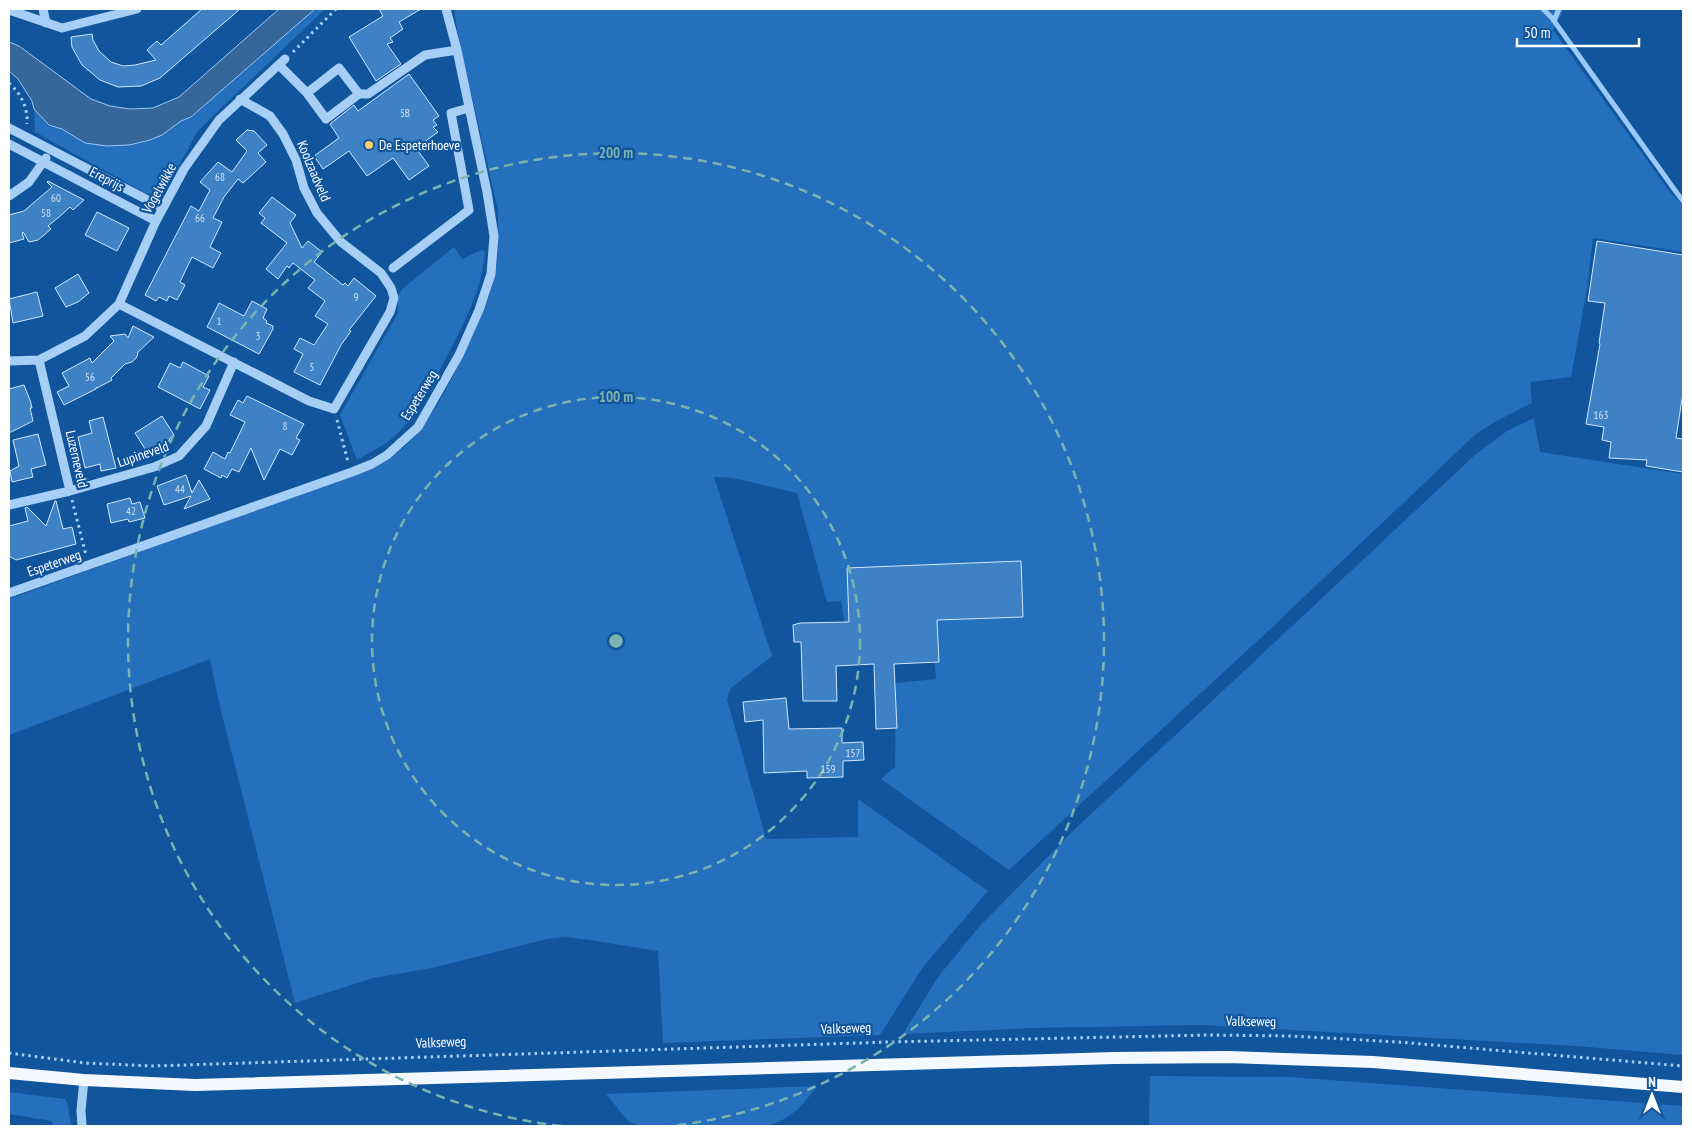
<svg xmlns="http://www.w3.org/2000/svg" width="1692" height="1135" font-family="'PT Sans Narrow',sans-serif">
<rect width="100%" height="100%" fill="#11559d"/>
<path fill="#2470bc" d="M315 9H325L219 110 197 132 166 190 156 195 145 193 35 132 34 109 49 125 62 129 85 143 162 135 181 121 191 117Z
M454 9H1564L1553 30 1670 192 1683 206V252L1593 238 1587 289 1571 377 1530 382 1532 403 1493 423 1476 434 1267 632 1009 870 881 779 895 767 896 683 936 679 931 621 845 626 841 601 827 602 797 493 733 478 714 477 772 656 731 688 727 699 766 839 858 837V799L988 891 923 967 880 1035 663 1043 658 951 590 940 566 937 546 939 432 968 373 978 295 1003 220 707 210 659 9 735V599L361 472C376 465 391 458 404 447 437 415 458 368 476 326 484 308 493 289 496 269 499 250 498 231 498 211L458 35Z
M454 247 462 259 481 250 485 251C482 292 461 330 442 366 430 389 417 414 398 433 386 445 371 452 357 460L340 415 398 313V296L402 289Z
M1534 418 1540 452 1683 474V1055L1576 1046 1201 1025 1033 1028 903 1034 938 977 979 927 1075 829 1476 454 1507 431Z
M1150 1076 1289 1077 1683 1106V1126H1149Z
M817 1086C802 1106 793 1118 767 1126H640L629 1122 606 1094Z
M9 1092 65 1099 68 1105 71 1126H53L52 1121 9 1114Z"/>
<path fill="#36679b" stroke="#99c9f8" d="M279 9H315L191 117 181 121 162 135 150 140 129 145 107 146 85 143 62 129 49 125 34 109 32 101 18 79 9 71V42L19 46 91 99 110 106 130 109 153 108 179 97Z"/>
<g fill="none" stroke-linecap="round" stroke-linejoin="round">
<path stroke="#99c9f8" stroke-width="5" d="M1543 9 1552 18 1674 189 1683 201
M1554 21 1559 9"/>
</g>
<path fill="#3e81c5" stroke="#d0e7fe" d="M202 9H240L160 78 141 86 118 87 100 80 82 65 72 47 71 37 92 34 93 40 99 51 111 62 123 66 135 65 156 60 147 50 157 41 161 45Z
M379 9H421L399 22 403 29 390 38 393 42 387 44 401 64 376 81 349 37 383 16Z
M409 74 439 116 433 120 437 125 433 127 438 132 416 148 429 166 409 180 393 158 367 176 349 151 323 169 314 156 339 138 330 124 354 105 358 111Z
M247 130 254 131 267 145 258 153 266 162 243 183 238 179 224 197 213 218 222 222 210 247 221 253 213 268 192 257 180 282 185 285 177 300 169 296 167 301 159 297 156 301 145 295 191 206 199 211 210 190 200 182 218 162 232 172 247 151 236 140Z
M48 181 84 200 73 210 70 207 59 217 48 226 51 229 38 240 29 242 23 232 22 233 24 239 9 243V215L24 211 52 187 47 182Z
M272 197 296 215 290 223 302 248 308 241 322 252 314 262 343 285 345 283 348 286 354 278 376 296 349 330 351 331 341 345 320 385 294 372 303 354 294 349 300 338 314 345 328 324 315 316 325 301 308 288 315 280 293 263 289 268 287 266 278 279 266 269 287 243 261 223 265 218 259 213Z
M97 212 129 228 117 251 85 235Z
M1597 241 1683 255V393L1676 438 1683 439V472L1646 466 1647 460 1609 458 1611 442 1602 440 1604 427 1586 424 1600 344 1599 343 1605 303 1588 301Z
M78 274 89 293 78 302 66 307 55 288Z
M37 292 43 316 13 323 9 299Z
M252 301 267 309 263 318 267 321 266 323 273 326V329L259 354 207 327 219 303 244 316Z
M133 326 154 337 138 352 137 357 132 362 125 364 111 378 112 380 97 388 96 387V389L64 405 57 392 69 386 62 373 90 358 92 363 114 341 110 336 125 334 128 338Z
M183 362 209 376 203 387 210 390 200 409 158 387 170 363 180 368Z
M24 385 30 400 32 408H30L33 421 9 433V389Z
M247 396 304 424 296 438 300 440 292 455 280 449 264 480 251 448 239 472 232 469 227 478 222 475 221 478 204 469 213 452 225 459 228 452 230 453 245 422 230 415 238 400 243 403Z
M162 416 174 435 169 439 170 440 153 451 152 449 147 452 135 433Z
M103 417 116 468 101 471 100 464 85 468 78 437 92 433 89 421Z
M38 434 46 465 31 469 33 477 12 482 10 471 19 466 13 440Z
M186 475 192 493 199 480 210 499 184 509 191 496 164 505 157 486Z
M130 498 132 504 140 502 145 518 129 522 128 519 111 523 107 504Z
M55 501H56L63 529 72 527 76 544 16 560 9 556V526L28 521 25 508 27 507 46 526Z
M1021 561 1023 617 937 620 939 662 894 664 897 728 876 729 874 664 836 666 837 701H803L801 642H794L793 625 800 623 849 622 847 568Z
M786 698 789 729 842 728V743L863 742 864 760 843 761V777L807 778V771L764 773 763 720 745 722 743 702Z"/>
<g fill="none" stroke-linecap="round" stroke-linejoin="round">
<path stroke="#a7cef5" stroke-width="3" stroke-dasharray="2.5 4" stroke-linecap="butt" d="M293 52 336 9
M9 83C21 94 28 107 27 124
M337 420 348 462
M72 500 86 555
M9 1053 85 1063 153 1066 889 1042 1208 1035 1292 1036 1398 1042 1683 1066"/>
<path stroke="#a7cef5" stroke-width="9" d="M43 9 46 23
M9 10 62 28 137 9
M279 65 307 93 326 119 359 94 339 68 307 93
M359 94H368L425 55 457 50
M9 128 163 208
M9 144 156 221
M9 196 29 182 46 158
M393 268 469 210 451 113 469 108
M119 304 309 401 334 409 390 312 394 298 391 288 381 273 341 242 317 213 304 188 296 160 283 134 270 116 240 99
M39 360 70 491
M9 361 39 360 85 336 119 304 156 221 184 169 219 120 285 59
M9 505 70 491 154 467 179 456 206 426 234 362
M9 593 352 472 372 464 387 455 418 427 459 355 479 310 491 274 494 236 487 192 457 50 446 9
M82 1126 81 1110 84 1080"/>
<path stroke="#f4f9ff" stroke-width="12" d="M9 1073 84 1080 195 1085 1114 1058 1229 1057 1373 1062 1683 1087"/>
</g>
<g fill="none" stroke="#7bb4af" stroke-width="2.5" stroke-dasharray="9 6">
<circle cx="616" cy="641" r="244"/>
<path d="M561 1126A488 488 0 1 1 671 1126"/>
</g>
<circle fill="#ffcd6a" stroke="#11559d" stroke-width="2" cx="369" cy="145" r="5"/>
<g text-anchor="middle" dominant-baseline="central" stroke-width="4.5" stroke-linejoin="round" paint-order="stroke">
<g font-size="11" fill="#cfe0f0">
<text x="405" y="113">5B</text>
<text x="220" y="177">68</text>
<text x="56" y="198">60</text>
<text x="46" y="213">58</text>
<text x="200" y="218">66</text>
<text x="356" y="297">9</text>
<text x="219" y="321">1</text>
<text x="258" y="336">3</text>
<text x="312" y="367">5</text>
<text x="90" y="377">56</text>
<text x="1601" y="415">163</text>
<text x="285" y="426">8</text>
<text x="180" y="489">44</text>
<text x="131" y="511">42</text>
<text x="853" y="753">157</text>
<text x="828" y="769">159</text>
</g>
<g font-size="14" fill="#fff" stroke="#11559d" text-anchor="start">
<text x="379" y="145">De Espeterhoeve</text>
</g>
<g font-size="14" fill="#fff" stroke="#11559d">
<text transform="translate(314 171) rotate(67)">Koolzaadveld</text>
<text transform="translate(107 179) rotate(28)">Ereprijs</text>
<text transform="translate(159 188) rotate(-61)">Vogelwikke</text>
<text transform="translate(419 395) rotate(-58)">Espeterweg</text>
<text transform="translate(143 454) rotate(-19)">Lupineveld</text>
<text transform="translate(77 459) rotate(77)">Luzerneveld</text>
<text transform="translate(54 563) rotate(-19)">Espeterweg</text>
<text transform="translate(1251 1021) rotate(1)">Valkseweg</text>
<text transform="translate(846 1028) rotate(-2)">Valkseweg</text>
<text transform="translate(441 1042) rotate(-2)">Valkseweg</text>
</g>
</g>
<circle cx="616" cy="641" r="8" fill="#7bb4af" stroke="#11559d" stroke-width="2.5"/>
<g font-size="15" text-anchor="middle" font-weight="bold" fill="#7bb4af" stroke="#11559d" stroke-width="4.5" stroke-linejoin="round" paint-order="stroke">
<text x="616" y="158">200 m</text>
<text x="616" y="402">100 m</text>
</g>
<rect width="1692" height="1135" fill="none" stroke="#ffffff" stroke-width="20"/>
<g transform="translate(1652 1095)" stroke="#11559d" stroke-width="4" paint-order="stroke">
<path d="M0-4L9 19L0 12L-9 19Z" fill="#ffffff"/>
<text y="-8" font-size="14" font-weight="bold" text-anchor="middle" fill="#ffffff">N</text>
</g>
<path d="M1517 38v8h122v-8" fill="none" stroke="#ffffff" stroke-width="2.5"/>
<text x="1524" y="38" font-size="15" fill="#ffffff" stroke="#11559d" stroke-width="4" paint-order="stroke">50 m</text>
</svg>
